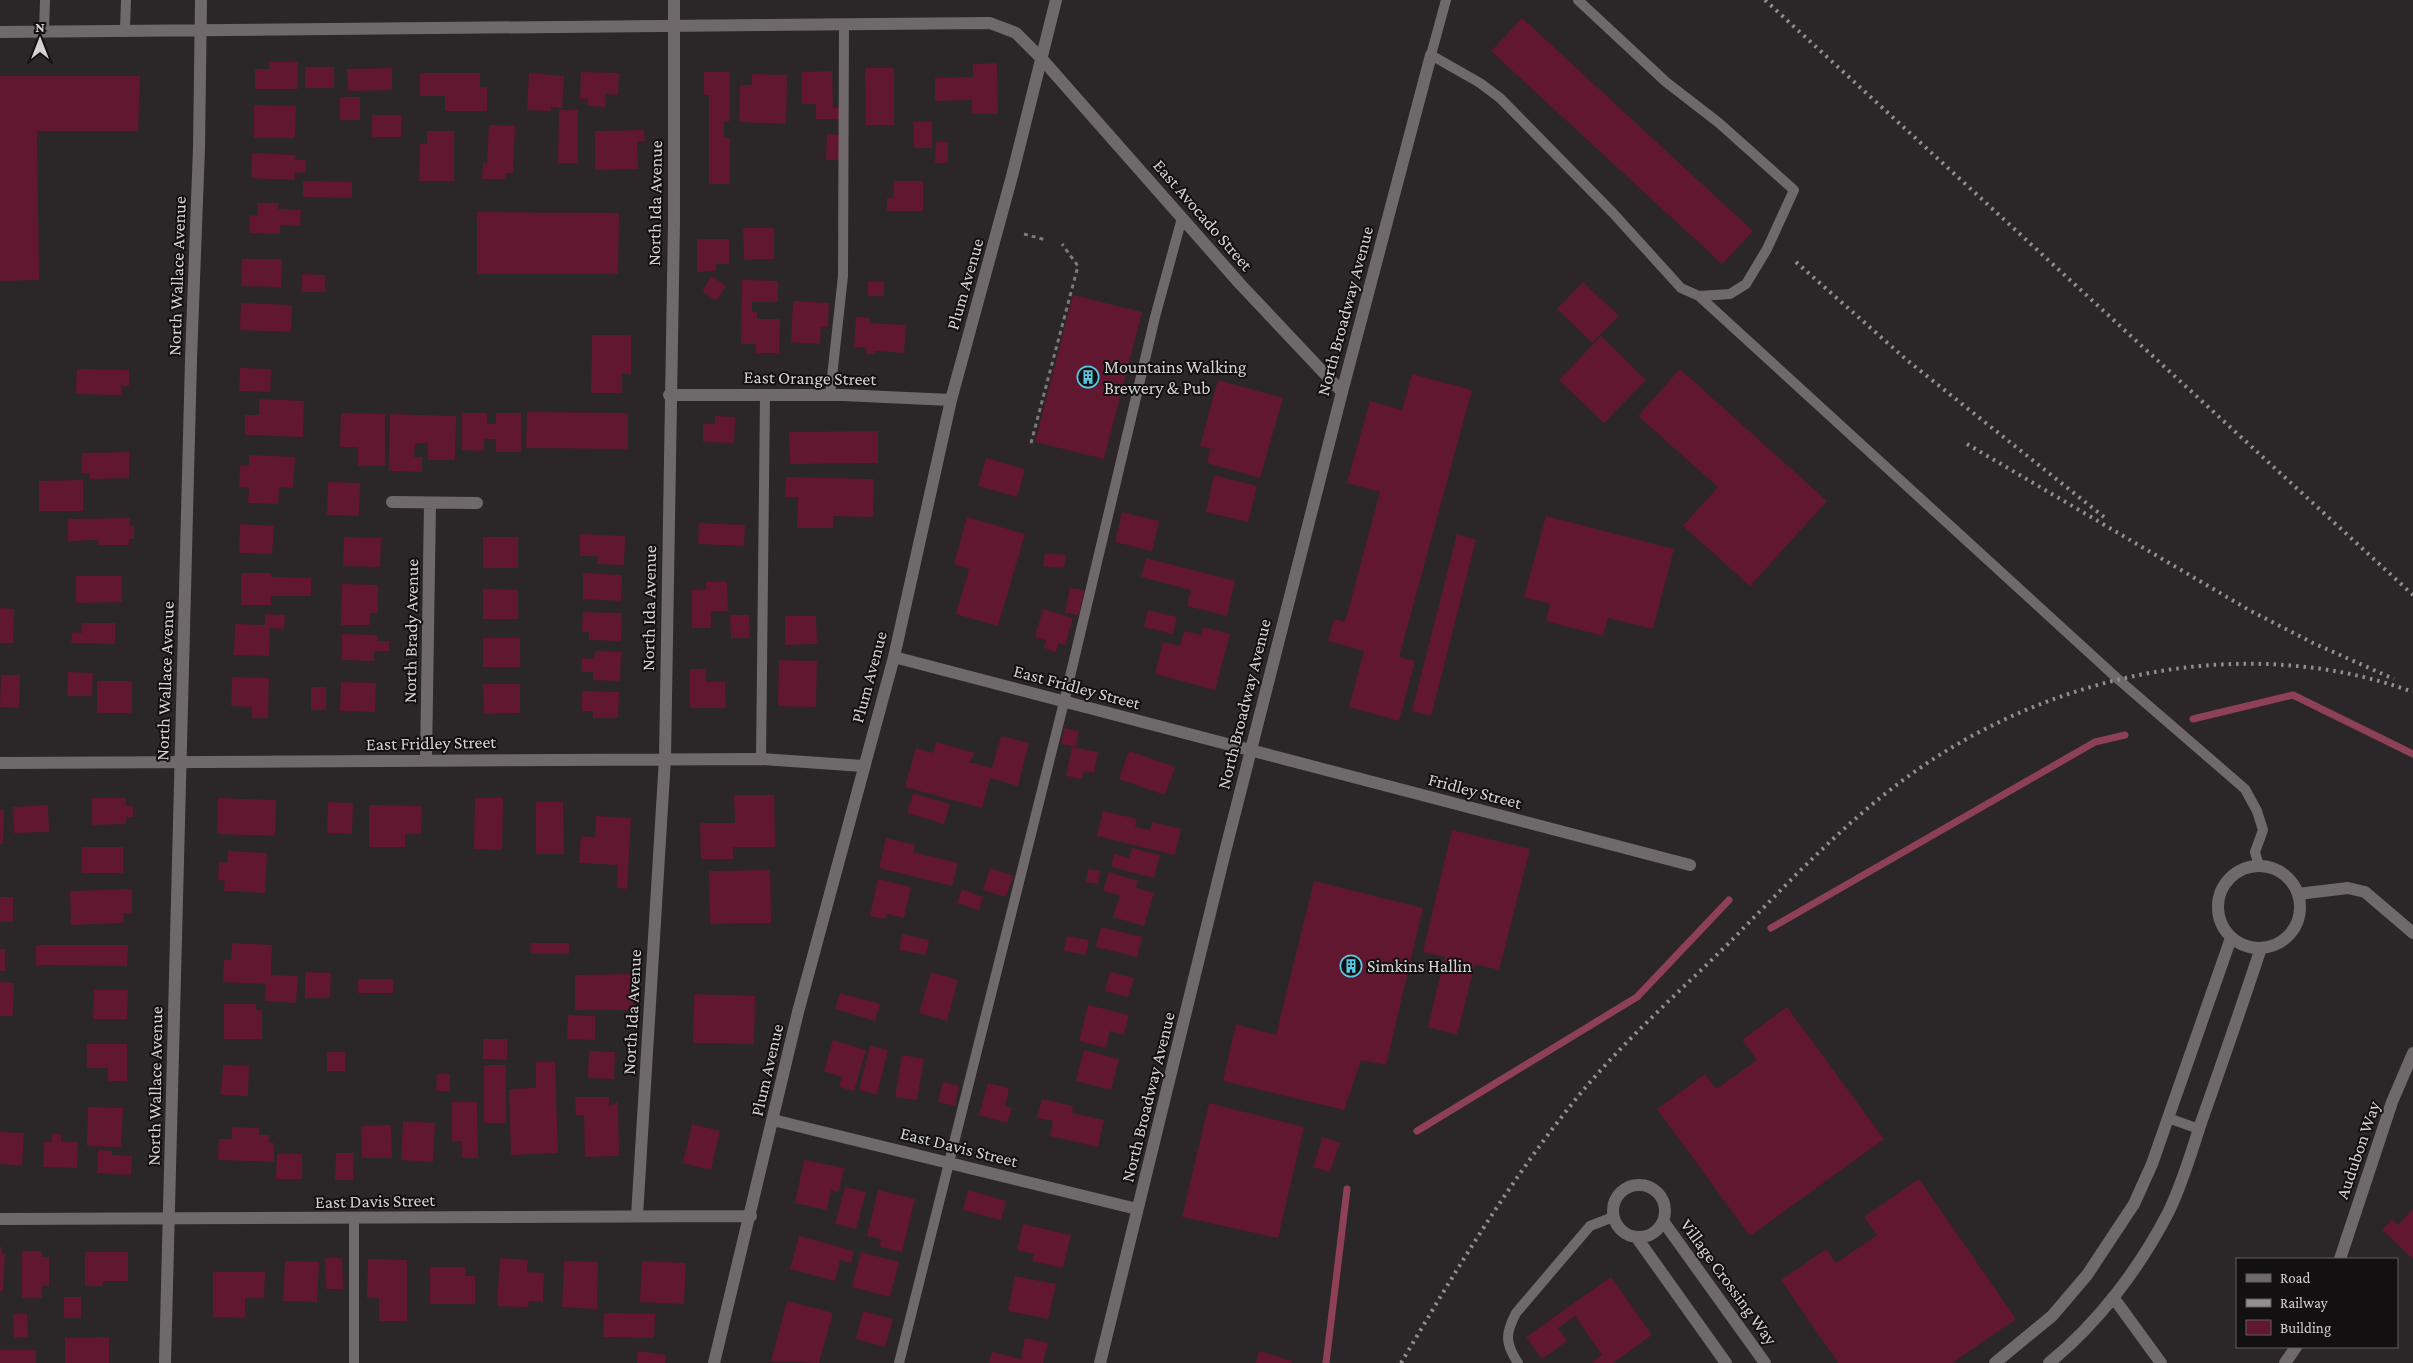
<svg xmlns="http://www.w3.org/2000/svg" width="2413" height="1363" font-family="'Crimson Pro',serif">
<rect width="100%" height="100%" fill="#2b2627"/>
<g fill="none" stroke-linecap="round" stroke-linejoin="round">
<path stroke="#8e4056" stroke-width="7" d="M2193 719 2293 695 2413 754
M1771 928 2095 742 2125 735
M1417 1131 1637 997 1729 900
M1326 1363 1347 1189"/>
</g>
<path fill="#611730" d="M1522 18 1753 231 1722 264 1491 51Z
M269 62H298V89H255V69H269Z
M997 63 998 114H972V100L935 101V78L973 77V64Z
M305 67H334V88H305Z
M392 68V90L348 91 347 69Z
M865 68H894V125H866Z
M832 71 833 108H842V119H816V104H802V72Z
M581 72 619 73 618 95 606 94 605 107 588 106V99H580Z
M704 72H730V121H724V138H730V184H709V95H704Z
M420 73H480V87H487V111H445V96H420Z
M529 73 564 76 562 108 551 107V111L527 110Z
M752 74 787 75 786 124 739 122 740 85H752Z
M0 76H140L138 131H37L39 280 0 281Z
M340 97H360V120H340Z
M254 105 296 106 295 138H254Z
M559 110H578V163H558Z
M372 115H401V137H372Z
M913 122H932V148H914Z
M489 125 515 126 513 173H505V179H482L483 163H487Z
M644 130 645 141H637L638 169 595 170V131Z
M427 131H454V181H419L420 144H427Z
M827 134 841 135 840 160H826Z
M936 142H948V163H935Z
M252 153 296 155 295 160H306L305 173 295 172V180L251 178Z
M303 181 352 182V198L303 197Z
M894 181H923V211H887V198H893Z
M258 203H278V209L301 210 300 226 280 225V234L250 233V215L258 216Z
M477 212 619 213 618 274H477Z
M743 228H774V259L744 260Z
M697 239H729V264H716V271L697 272Z
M242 259H282L281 287 241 286Z
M302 274 325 275V292H302Z
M712 276 726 286 716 301 702 291Z
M742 280 778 281V302H752V312H757V319H780L779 353H756V344H741Z
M868 282H884V296H868Z
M1583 282 1619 316 1592 343 1557 309Z
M1073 295 1142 312 1104 459 1035 442Z
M793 301 829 303 828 327H821L820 344 791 342Z
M241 303 292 305 291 332 240 330Z
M856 317 870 318 869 323 906 325 904 353 875 351V354H866V348L854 347Z
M592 335H631V374H622V393H591Z
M1601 336 1646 380 1604 423 1559 380Z
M240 368 271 369 270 392 239 391Z
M77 369 129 370V386H122L121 395 76 394Z
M1680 369 1827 501 1750 586 1683 526 1718 487 1638 416Z
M1412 374 1472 390 1399 657 1415 661 1399 721 1349 707 1364 651 1328 641 1334 619 1345 622 1380 492 1347 483 1370 401 1402 410Z
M1218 380 1283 398 1260 478 1207 463 1211 449 1200 446Z
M259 399 304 401 303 437 245 435V415H259Z
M527 412 628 413V449L526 448Z
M341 413 385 414V466H358V447H340Z
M462 413H487V424H496V413H521V452H496V439H484V451L462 450Z
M390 414 456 416 455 460H428V443H415L414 457H422V472L389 471Z
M715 416 735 417 734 443 703 442V424H715Z
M878 431V463L790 464 789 432Z
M129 452V478L90 479V473H82V453Z
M249 455 295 457 293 488 279 487 278 504 248 503 249 488 239 487 240 466H249Z
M986 458 1025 469 1017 497 978 486Z
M1214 475 1257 486 1248 522 1206 512Z
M786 477 874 479 873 517 833 516V528H797L798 497H785Z
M83 480V511H39V481Z
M328 482 360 483 359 516 327 515Z
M1122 512 1159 521 1152 551 1115 542Z
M1546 516 1674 549 1653 629 1608 618 1603 636 1546 621 1550 604 1524 597Z
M967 517 1025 534 998 626 956 614 969 569 954 564Z
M130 518V525H134V539H129V545H98V540L68 541V519Z
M699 523 745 525 744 546 698 544Z
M240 524 274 526 272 554 239 553Z
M580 534 625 536 624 565 597 564V556H580Z
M1457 534 1476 540 1431 716 1412 711Z
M344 537 381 538 380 567 343 566Z
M483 537H518V568H483Z
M1045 553 1066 555 1064 568 1043 566Z
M1146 558 1235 581 1227 616 1187 606 1191 590 1141 577Z
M241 573H271V577L311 578V596H271V605H241Z
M583 573 622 575 621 601 583 599Z
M76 576H122V602L76 603Z
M706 582H727L728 611H711V628H692V590H706Z
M342 584 378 585V613H370V625H341Z
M1070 588 1084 590 1079 615 1065 613Z
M483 589 518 590V619H483Z
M0 608 14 609 13 643H0Z
M1043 609 1073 618 1065 645 1058 643 1056 652 1044 648 1046 640 1035 637Z
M1148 610 1177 617 1173 634 1144 627Z
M583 612 622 613 621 641 589 640V632H582Z
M265 614 285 615 284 629 270 628 269 656 234 655 235 624 265 625Z
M730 615H749L750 638H731Z
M785 616H816L817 644 785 645Z
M82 623H115V644L71 643 72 632 82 633Z
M1203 627 1230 634 1215 690 1155 674 1163 642 1180 646 1184 631 1201 635Z
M342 634 377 635V641H389V651H374V661L342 660Z
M483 638H520V667H483Z
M595 651 621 652 620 681 593 680V672H581L582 658 594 659Z
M779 660 817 661 816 707 778 706Z
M690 669H706V682H725L726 708H690Z
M68 672 93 673 92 696H67Z
M1 675H20L19 708 0 707Z
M232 677 269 678 268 718H252V707L231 706Z
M97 681H132V713H97Z
M341 682 376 683 375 712 340 711Z
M483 684H520V713L484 714Z
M311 687H326V710H311Z
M582 691 619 692 618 718H593V711H582Z
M1064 728 1079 731 1076 747 1061 744Z
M1001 736 1029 743 1018 786 990 778 982 808 905 787 916 748 933 753 936 742 975 753 969 762 992 768Z
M1072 747 1098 752 1094 773 1084 771 1082 779 1066 776Z
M1129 751 1175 767 1165 795 1119 779Z
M913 793 950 804 944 824 907 813Z
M734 795H774L775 847H733V859H701L700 823H735Z
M92 798H126V806H133V817H126V824L92 825Z
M218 798 276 800 275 836 217 834Z
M475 798H503L502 850 474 849Z
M328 802 353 803 352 834 327 833Z
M536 802H563L564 854H536Z
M48 805 49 832 14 833 13 807Z
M369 805 422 806 421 834H405V847H369Z
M0 809H4L3 844H0Z
M1103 811 1137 819 1135 827 1150 830 1152 822 1181 829 1175 855 1097 836Z
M596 816 631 818 627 889 617 888 618 865 579 863 581 836 595 837Z
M1452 830 1530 849 1499 970 1475 964 1457 1035 1428 1027 1445 957 1423 952Z
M886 838 915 845 913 852 958 863 952 886 879 868Z
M82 847H123V873H82Z
M1132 848 1160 855 1154 878 1111 867 1114 854 1129 858Z
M228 851 267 853 265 893 224 891 225 881 218 880 219 862 227 863Z
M990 868 1013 876 1006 897 983 890Z
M1088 869 1100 871 1098 884 1086 882Z
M770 870 771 923 710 924 709 871Z
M1109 872 1138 881 1136 888 1154 893 1144 926 1113 917 1120 895 1103 891Z
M878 879 911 887 904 918 887 914 884 919 870 916Z
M1314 881 1423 908 1386 1065 1361 1060 1344 1110 1223 1081 1236 1024 1276 1035Z
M132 889V913H123L124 923 71 925 70 891Z
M962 889 983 897 979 910 957 903Z
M0 897H13V922H0Z
M1101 927 1142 937 1137 957 1096 947Z
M902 934 929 940 926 955 899 950Z
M1067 936 1089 940 1086 955 1064 951Z
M232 943 272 945 271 975 298 976 296 1003 265 1001 266 984 223 982 224 960H231Z
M530 943H569V954H531Z
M36 945H128L127 966 36 965Z
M0 949H5V971H0Z
M305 972 331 973 330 998H305Z
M931 972 958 980 947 1021 919 1013Z
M1110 972 1134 978 1128 997 1105 991Z
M633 974V1010H575V975Z
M358 979H393V993H358Z
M0 982 14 983 13 1016H0Z
M94 990H128L127 1019H93Z
M840 993 880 1004 875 1021 835 1009Z
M694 994 755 996 754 1044 693 1043Z
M224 1004H256V1010H262V1039H224Z
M1088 1005 1129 1015 1124 1035 1110 1031 1106 1048 1079 1041Z
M1787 1007 1884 1139 1750 1236 1657 1109 1705 1074 1716 1089 1757 1060 1742 1040Z
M568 1015 595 1016V1040L567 1039Z
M483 1039H507V1060L483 1059Z
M833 1040 866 1050 854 1091 839 1087 842 1077 824 1071Z
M87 1044H127V1081H108V1068H87Z
M870 1046 888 1050 877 1095 859 1090Z
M1084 1050 1119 1059 1111 1090 1076 1081Z
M589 1051 615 1052 614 1079 588 1078Z
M327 1052H345V1071H327Z
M902 1055 924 1059 917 1100 895 1097Z
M536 1062H555L558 1153 511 1155 509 1089 536 1088Z
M223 1065 249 1066 248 1096 221 1095Z
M484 1065H506V1123H484Z
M437 1074H450V1091H436Z
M943 1082 959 1086 955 1106 938 1102Z
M988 1083 1009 1088 1005 1106 1012 1108 1007 1123 979 1115Z
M575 1097H609V1106L618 1102 619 1156 585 1157 584 1115 576 1116Z
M1042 1099 1073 1106 1072 1113 1104 1120 1098 1147 1050 1136 1053 1121 1037 1118Z
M452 1102H477L478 1158H462V1141H452Z
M1209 1103 1304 1127 1278 1238 1182 1217Z
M88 1107 123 1108 121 1147 87 1146Z
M403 1121 435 1123 433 1162 401 1160Z
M692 1124 720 1131 711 1170 683 1163Z
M391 1125 392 1158H362L361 1126Z
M232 1127 259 1128V1135H270L269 1143H274V1162L218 1160 219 1139H232Z
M0 1132 24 1133 22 1166 0 1164Z
M52 1133 61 1134V1142H78L77 1168 43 1167 44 1142H52Z
M1323 1137 1340 1143 1330 1172 1313 1167Z
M98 1150 112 1151V1155L132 1156 131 1175 97 1173Z
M336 1153H354L353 1180H335Z
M277 1154H302V1179H276Z
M804 1160 844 1168 839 1192 831 1190 827 1210 795 1203Z
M1919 1179 2016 1319 1952 1363H1838L1781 1280 1826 1249 1836 1263 1877 1235 1864 1217Z
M845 1187 866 1192 856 1229 835 1224Z
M878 1190 915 1199 902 1252 880 1247 881 1239 867 1236Z
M968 1190 1006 1201 1001 1220 963 1210Z
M2413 1209V1259L2382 1230 2392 1219 2398 1225Z
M1023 1224 1071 1235 1063 1268 1032 1261 1034 1254 1017 1250Z
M799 1236 854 1251 851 1263 840 1260 835 1281 790 1269Z
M0 1247H2V1254H5L3 1291H0Z
M22 1251H42V1257H49V1286H42V1298H22Z
M85 1252H128V1281H103V1286H85Z
M861 1252 899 1262 890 1297 852 1287Z
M325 1258H342L343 1289H326Z
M500 1258 528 1260 527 1272 544 1273 543 1302 529 1301 528 1307 497 1306Z
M368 1259 407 1260V1321H379V1298H367Z
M285 1261 319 1262 317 1302 283 1301Z
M564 1261 598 1262 597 1309 562 1307Z
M642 1261 686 1263 684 1304 640 1302Z
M430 1267H465V1276H475V1304H430Z
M213 1272H265L264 1298H245V1318L213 1317Z
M1015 1276 1056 1284 1048 1319 1008 1311Z
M1611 1277 1652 1335 1613 1363H1591L1602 1355 1575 1316 1558 1328 1567 1341 1542 1359 1526 1337Z
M64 1297H81V1318H64Z
M787 1301 833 1313 819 1363 771 1361Z
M863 1311 893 1319 885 1347 856 1339Z
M604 1313 655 1314 654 1338 603 1337Z
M13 1314H27L28 1337 14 1338Z
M109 1337V1363H65V1338Z
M1025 1338 1048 1343 1043 1363H989L992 1352 1021 1359Z
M0 1350H36V1363H0Z
M638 1351 666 1355 665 1363H637Z
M1259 1351 1292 1361 1291 1363H1256Z"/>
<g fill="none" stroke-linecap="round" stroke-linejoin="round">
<path stroke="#7d7879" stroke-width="3" stroke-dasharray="4 4" stroke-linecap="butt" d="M1024 234 1046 240
M1031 443 1078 266 1062 244"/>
<path stroke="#70696b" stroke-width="10" d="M1446 0 1431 55 1480 83 1500 98 1613 213 1681 288 1699 296 1730 294 1746 284 1767 249 1794 190 1719 123 1666 82 1578 0
M125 30 126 0
M44 31 45 0
M1699 296 2119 680 2245 789 2257 811 2263 830 2255 852 2259 866
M830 395 843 276 844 24
M761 759 765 395
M2168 1118 2199 1129
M354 1363V1219
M899 1363 1064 702 1155 317 1182 218
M1518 1363C1505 1343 1505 1334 1516 1313L1590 1226 1613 1217"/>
<path stroke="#70696b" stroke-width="12" d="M1342 392 1431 55
M669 395H842L951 400
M392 502 477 503
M894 657 1690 865
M426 760 430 503
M0 763 761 759 863 766
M2218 907a41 41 0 1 1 82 0a41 41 0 1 1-82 0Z
M2298 894 2348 888 2365 892 2413 933
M773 1120 1137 1209
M1613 1211a26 26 0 1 1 52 0a26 26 0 1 1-52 0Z
M637 1216 665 758 674 222V0
M0 1219 751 1216
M1663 1221 1765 1363
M1637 1238 1726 1363
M2340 1259 2392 1102 2413 1053
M2113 1297 2161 1363
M714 1363 798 1012 894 657 951 400 1012 176 1056 0
M1995 1363 2052 1316 2087 1275 2134 1204 2152 1164 2231 938
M2049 1363C2098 1323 2139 1269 2168 1213 2183 1183 2192 1149 2203 1117 2223 1061 2242 1005 2261 948
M2285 1363 2296 1347"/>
<path stroke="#70696b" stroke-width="12" d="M0 32 990 23 1016 33 1041 58 1241 285 1342 392 1225 852 1100 1363
M165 1363 191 359 199 148 201 0"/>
<path stroke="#938e8f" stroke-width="4" stroke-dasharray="2.5 5" stroke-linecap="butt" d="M1765 0 2413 595
M1796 262 1908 361 2104 517
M1967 444 2249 610 2313 643 2394 679
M1401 1363C1456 1270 1511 1178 1580 1094 1625 1040 1678 993 1728 944 1788 883 1847 819 1917 770 2057 672 2250 632 2413 692"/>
</g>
<defs>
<g id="building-ring" transform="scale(1.125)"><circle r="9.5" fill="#121010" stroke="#57c9e2" stroke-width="1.5"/><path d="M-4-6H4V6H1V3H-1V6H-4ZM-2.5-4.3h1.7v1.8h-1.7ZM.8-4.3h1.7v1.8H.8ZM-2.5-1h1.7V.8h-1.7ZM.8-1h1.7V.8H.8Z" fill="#57c9e2"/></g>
</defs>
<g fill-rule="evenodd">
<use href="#building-ring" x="1088" y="377"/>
<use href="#building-ring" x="1351" y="966"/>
</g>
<g text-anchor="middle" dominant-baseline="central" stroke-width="4" stroke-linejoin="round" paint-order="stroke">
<g font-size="18" fill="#d6d2d3" stroke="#121010">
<text transform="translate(655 203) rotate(-89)">North Ida Avenue</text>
<text transform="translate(1203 215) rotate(49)">East Avocado Street</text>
<text transform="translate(177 276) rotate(-88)">North Wallace Avenue</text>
<text transform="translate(965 284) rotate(-74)">Plum Avenue</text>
<text transform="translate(1345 311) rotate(-75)">North Broadway Avenue</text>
<text transform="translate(810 378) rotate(1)">East Orange Street</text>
<text transform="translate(649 608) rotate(-89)">North Ida Avenue</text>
<text transform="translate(411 631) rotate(-89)">North Brady Avenue</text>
<text transform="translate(869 677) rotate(-75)">Plum Avenue</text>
<text transform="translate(165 681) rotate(-88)">North Wallace Avenue</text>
<text transform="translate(1077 687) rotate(15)">East Fridley Street</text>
<text transform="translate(1244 704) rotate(-76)">North Broadway Avenue</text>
<text transform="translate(431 743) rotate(-1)">East Fridley Street</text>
<text transform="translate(1475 791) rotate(15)">Fridley Street</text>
<text transform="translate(632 1012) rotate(-87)">North Ida Avenue</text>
<text transform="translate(767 1070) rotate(-77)">Plum Avenue</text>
<text transform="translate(155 1086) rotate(-89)">North Wallace Avenue</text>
<text transform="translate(1148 1097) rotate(-76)">North Broadway Avenue</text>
<text transform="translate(959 1147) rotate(14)">East Davis Street</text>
<text transform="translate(2358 1150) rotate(-71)">Audubon Way</text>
<text transform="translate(375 1201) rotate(-1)">East Davis Street</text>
<text transform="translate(1729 1282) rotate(54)">Village Crossing Way</text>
</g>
<g font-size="18" fill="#d6d2d3" stroke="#121010" text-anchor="start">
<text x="1104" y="367">Mountains Walking<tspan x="1104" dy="21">Brewery &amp; Pub</tspan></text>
<text x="1367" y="966">Simkins Hallin</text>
</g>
</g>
<rect x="2236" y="1258" width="162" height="90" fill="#121010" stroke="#605e5e"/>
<rect x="2246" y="1274" width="25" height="8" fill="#70696b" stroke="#605e5e"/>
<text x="2280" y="1283" font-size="15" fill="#d6d2d3">Road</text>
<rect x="2246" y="1299" width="25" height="8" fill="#938e8f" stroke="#605e5e"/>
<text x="2280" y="1308" font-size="15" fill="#d6d2d3">Railway</text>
<rect x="2246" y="1320" width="25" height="15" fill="#611730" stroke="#605e5e"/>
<text x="2280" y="1333" font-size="15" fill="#d6d2d3">Building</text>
<g transform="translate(40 40)" stroke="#121010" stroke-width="4" paint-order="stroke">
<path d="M0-4L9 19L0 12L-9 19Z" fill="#d6d2d3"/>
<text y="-8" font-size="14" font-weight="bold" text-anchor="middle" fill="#d6d2d3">N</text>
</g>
</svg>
